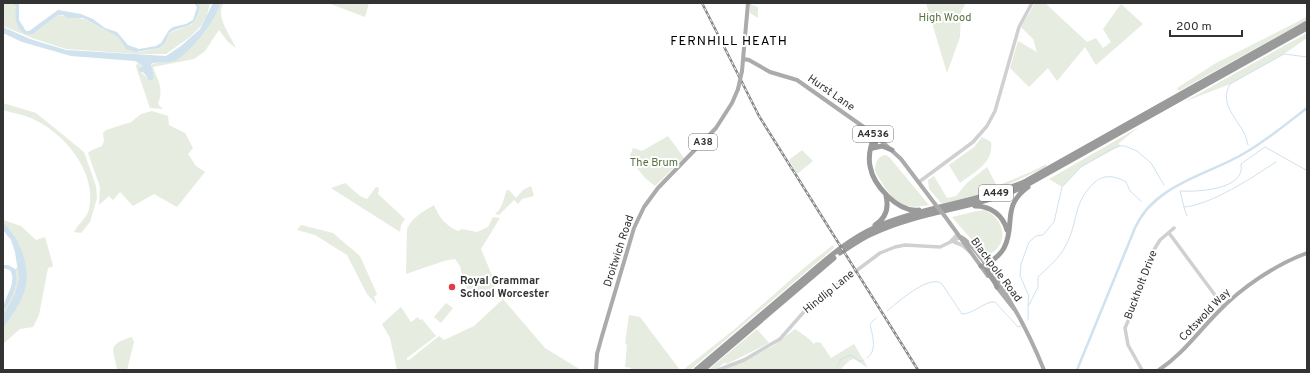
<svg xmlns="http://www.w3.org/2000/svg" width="1310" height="373" font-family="Overpass,sans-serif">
<rect width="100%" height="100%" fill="#fff"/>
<path fill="#e6ecdf" d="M3 3 14 4C22 15 8 26 28 34H33L58 15 84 19 118 37 127 49 139 52 159 48 165 43 169 33 191 25 200 7 198 3H210L207 15 201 26 190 37 166 54H137L66 49 32 38 3 26Z
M220 3H224C214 14 231 37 236 48L228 42 219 30 205 51 194 59 153 67C158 81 164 88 158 104L163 109 150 108 136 67 137 63 143 66 139 70 147 78 154 77 151 65C158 60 168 64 175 60 188 54 219 17 220 3Z
M328 3H369L365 17Z
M926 3H966L961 12 960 37 947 73Z
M1035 3H1045L1087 42 1096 38 1103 48 1111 42 1103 29 1121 4 1143 24 1096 65 1085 47 1057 81 1048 68 1029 87 1010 68 1018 41 1037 52 1033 39 1021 27Z
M750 4 758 7V18L750 13Z
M1307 17 1305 21 1179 91 1177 88 1216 63Z
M1307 33V38L1284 54 1230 84 1184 102Z
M3 103 36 113 84 152 96 186 97 198 90 222 81 233 74 232C78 224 87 218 89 209 97 173 66 135 35 120 26 115 13 113 3 110Z
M152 111 168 116 169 125 185 133 193 148 188 154 196 166 205 172 177 207 154 194 133 206 120 192 113 200 109 196 99 205 100 187 88 153 90 151 102 146 104 141 103 133 106 130 131 122 141 114Z
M1139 127 1119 143 1120 146 1081 167 1062 187 1049 179Z
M668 136 684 158 655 186 645 178 629 158 633 148 642 151Z
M982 137 991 142C994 163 974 172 960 183L949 165 974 147Z
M802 150 813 161 797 174 789 160Z
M886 155 890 158 929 205C905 209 898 207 884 186 881 181 876 175 875 169 876 162 877 156 886 155Z
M1046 164V167L999 189 942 204 929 189 928 180 934 176 947 198 956 196 967 183 987 167 997 186 1033 171Z
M345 183 360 196 367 199 376 187 379 188 378 194 405 219 401 225 400 232 331 188Z
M531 186 534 196 522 199 518 204 514 200 499 215 495 214C503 208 503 199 507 190H509L516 198 523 190Z
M434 205C439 217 446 226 458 231L462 229 477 232 488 227 493 217 500 218 481 249 496 285 491 292 470 294 465 284 464 275 462 276 460 266 455 259 444 261 406 274 407 229C412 217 423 212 434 205Z
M986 210C1005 221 1010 244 988 255L979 248 952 217 977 211Z
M3 220 21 226 36 240 45 237 53 265 52 267 48 268 39 315 33 327 20 329 3 344V311L16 286 15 269 24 263C19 247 17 234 3 223Z
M301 225 333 233 360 256 377 294 374 297 377 305 367 294 347 255 315 235 297 230Z
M833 245 834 248 690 370H683L736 328 805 267Z
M503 299 545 348 581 370H397L390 338 382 324 401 307 411 322 418 317 420 320 422 319 436 336 407 358V360H409L439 336 444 340 474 326Z
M446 303 453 308 441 323 434 317Z
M629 315 640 317 680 370H631V368L625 367 627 345 625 343Z
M757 329 769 343 727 364 724 363 716 370H708Z
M795 329 808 338 814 344 816 342 821 343 831 358 854 344 868 368 854 359 850 360 840 370H724L773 346Z
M132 337 134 342 127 370H117C115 351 104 345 132 337Z"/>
<path fill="#cfe2ee" d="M13 3H19V20L26 31H29L58 10 81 14 93 19 105 28 117 32 128 45 139 49 156 46 161 43 169 30 173 27 186 24 193 20 197 7 194 3H198L200 7C192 32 187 23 169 33L165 43 159 48 136 52 126 49 118 37 83 18H68L63 15H58L33 34C17 37 14 19 16 7Z
M213 3H220C219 17 188 55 175 61 169 63 160 62 153 63L151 64 154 77 152 80H149L144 73 139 71 138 69 143 66 135 61 71 56 22 42 3 33V27L30 39 66 50 166 56 181 46 200 29Z
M3 223C20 236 31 269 25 289 21 303 12 316 3 327V316L15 294 19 278 15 252 11 240 3 230Z
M3 265H8L15 269C20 284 12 299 3 311 3 297 18 284 10 270L3 268Z"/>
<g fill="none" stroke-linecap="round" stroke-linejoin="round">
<path stroke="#cfe2ee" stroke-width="1" d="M1248 145C1247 141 1246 136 1244 133 1236 117 1219 104 1230 84L1284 54 1307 57
M1276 162C1253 177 1211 205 1184 207L1180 191C1197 192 1246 190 1241 164L1265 147 1306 170
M1184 207 1187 216
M1029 305 1038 287V277C1048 267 1060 258 1066 245 1079 221 1072 203 1095 182 1104 174 1116 176 1126 182L1130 191 1141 201
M887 311C897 303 930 273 942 284L962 314C974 314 984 301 995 302L1018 327 1021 326
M1028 320C1029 312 1027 303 1029 296 1025 289 1024 283 1020 276L1021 264 1029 242 1036 236 1043 235 1054 222 1062 187 1081 167 1112 149 1120 146H1125L1137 151 1151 163 1164 185
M867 358C878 351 872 334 870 324L876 318
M837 367 841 359 851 355 859 361 864 360
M835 370 836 369"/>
<path stroke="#cfe2ee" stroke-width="2.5" d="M1077 370 1135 228C1154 185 1205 176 1243 154 1266 141 1286 124 1307 108"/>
<path stroke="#d0d0d0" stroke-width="3.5" d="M919 182 973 142 987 126 995 111 1019 27 1032 3
M1169 233 1223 306
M950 242 958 234
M954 242 962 245 970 252
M718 370 744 360 780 339 809 306 880 253 895 247 905 245 940 247 961 237
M1142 370 1128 345 1125 328 1140 293 1152 253 1160 240 1174 228"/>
<path stroke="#ababab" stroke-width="4" d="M744 59 749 60 770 72 797 80 875 135 901 159 935 204
M742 71 748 3
M944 215 988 276
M961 237C969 241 976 252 982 259 1009 295 1027 328 1044 370
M996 286 1014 309
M596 370 597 354 602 336 634 228 644 207 658 188 716 128 732 103 738 89
M1159 370C1183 354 1198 332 1218 312 1242 287 1275 265 1307 253"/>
<path stroke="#9a9a9a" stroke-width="5" d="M875 135C871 144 868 156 870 166 873 185 898 213 919 210
M873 148 882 146 892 150
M873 148 878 138
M975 206C991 206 1003 215 1007 230
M875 225C886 218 889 208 886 196
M840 253C851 246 862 238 874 233 921 211 975 209 1023 187L1307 28
M981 266H986C992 260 1000 256 1004 248 1016 226 1001 206 1028 187
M986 266C986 273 995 280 997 287
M696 370C729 342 762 314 795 286 820 265 846 240 876 227 925 206 976 203 1026 181L1307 23
M703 370 834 258"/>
<g stroke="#888" stroke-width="2.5">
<path id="rail" d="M702 3 759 116 918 370"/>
</g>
<use href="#rail" stroke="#fff" stroke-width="1" stroke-dasharray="3" stroke-linecap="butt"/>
<path stroke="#ababab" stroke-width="4" d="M738 89 742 71
M935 204 944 215"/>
</g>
<circle fill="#e63946" stroke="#fff" stroke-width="1.5" cx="452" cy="287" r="4"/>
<g text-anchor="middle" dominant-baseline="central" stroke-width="4" stroke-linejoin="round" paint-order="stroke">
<g fill="#fff" stroke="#707070" stroke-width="1">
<rect x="853" y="126" width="40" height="16" rx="3"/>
<rect x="689" y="134" width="28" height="16" rx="3"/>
<rect x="979" y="185" width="34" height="16" rx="3"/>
</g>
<g font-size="10" font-weight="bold" fill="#333">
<text x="873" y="134">A4536</text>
<text x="703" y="142">A38</text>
<text x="996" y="193">A449</text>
</g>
<g font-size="11" fill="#56703f" stroke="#fff">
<text x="945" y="18">High Wood</text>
<text x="654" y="163">The Brum</text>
</g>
<g font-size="11" fill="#333" stroke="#fff">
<text transform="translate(831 93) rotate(35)">Hurst Lane</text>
<text transform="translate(619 251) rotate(-72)">Droitwich Road</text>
<text transform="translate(996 270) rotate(53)">Blackpole Road</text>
<text transform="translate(1141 285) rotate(-69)">Buckholt Drive</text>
<text transform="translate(829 292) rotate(-39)">Hindlip Lane</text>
<text transform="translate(1205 315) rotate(-46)">Cotswold Way</text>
</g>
<g font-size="11" font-weight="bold" fill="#333" stroke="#fff" text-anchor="start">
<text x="460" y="281">Royal Grammar<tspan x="460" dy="13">School Worcester</tspan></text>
</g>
<g font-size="13" letter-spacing="1" fill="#000" stroke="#fff">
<text x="729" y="42">FERNHILL HEATH</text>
</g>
</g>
<rect width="1310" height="373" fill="none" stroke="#333333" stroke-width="8"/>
<path d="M1170 30v6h72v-6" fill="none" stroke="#333333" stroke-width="2"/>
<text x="1176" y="30" font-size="12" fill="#333333" stroke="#ffffff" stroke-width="3" paint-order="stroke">200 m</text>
</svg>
